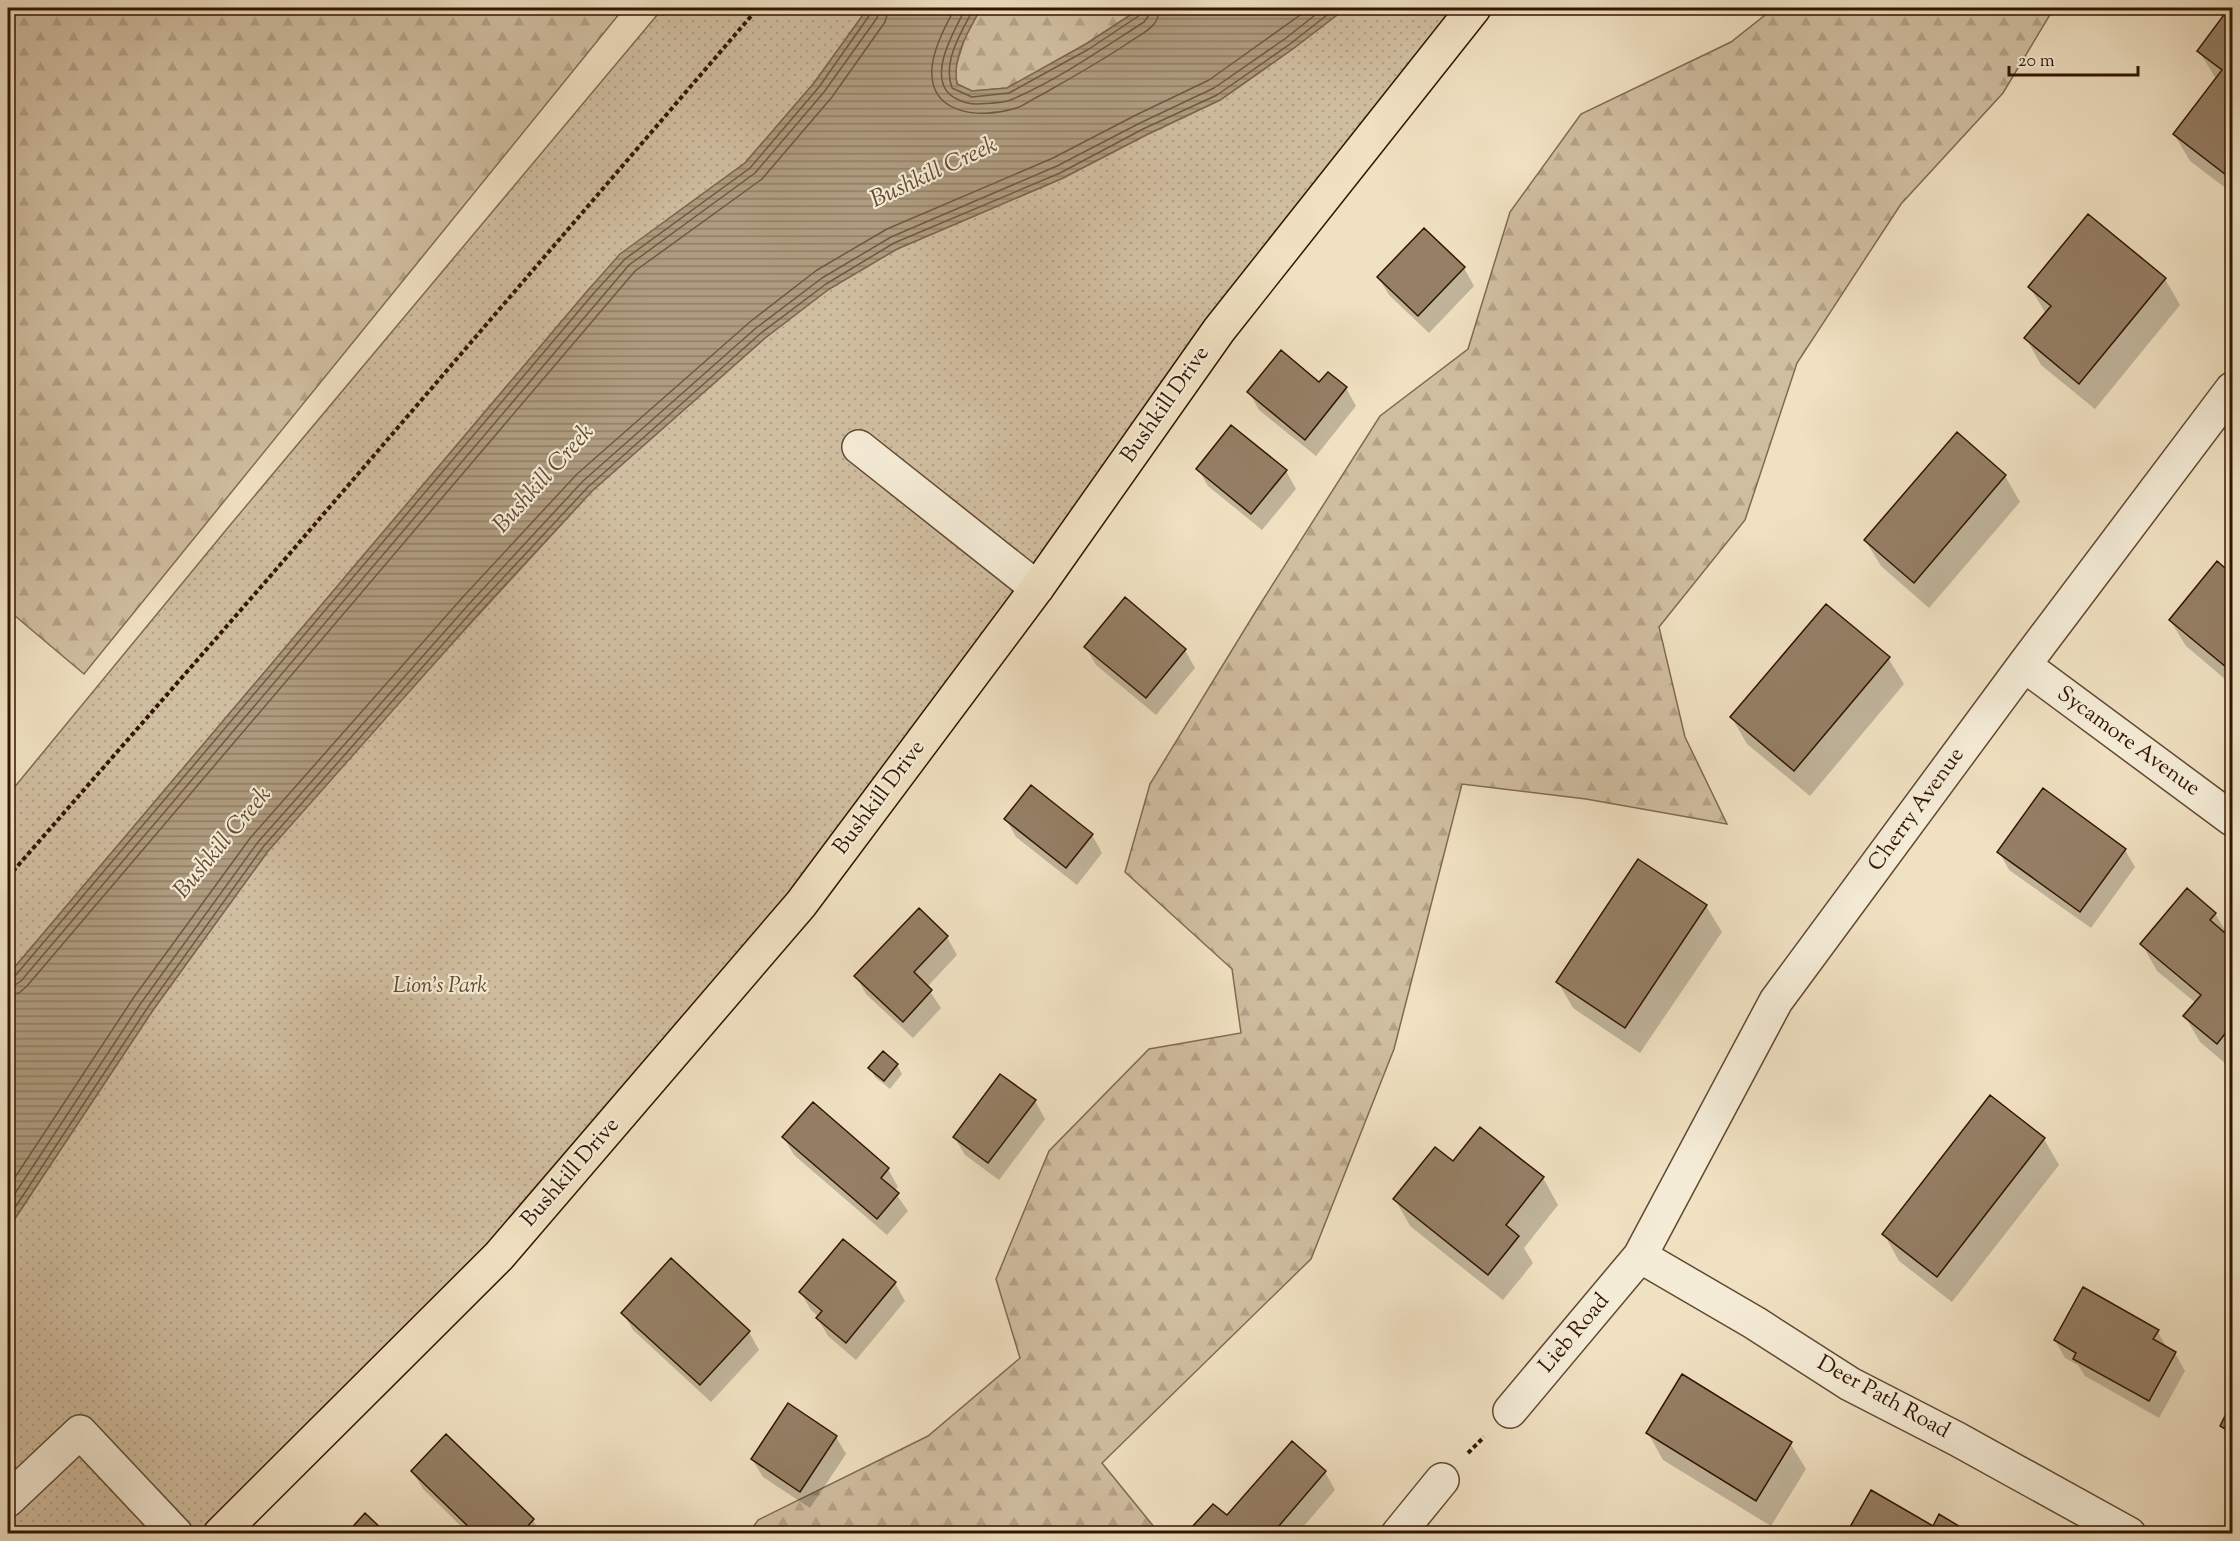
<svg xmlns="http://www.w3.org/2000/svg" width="2240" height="1541" font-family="'Sorts Mill Goudy',serif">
<defs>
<pattern id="green-dots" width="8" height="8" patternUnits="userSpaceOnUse" patternTransform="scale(1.5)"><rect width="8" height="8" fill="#d0bea1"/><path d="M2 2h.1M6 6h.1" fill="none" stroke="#b3a289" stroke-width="1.8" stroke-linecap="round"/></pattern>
<pattern id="forest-firs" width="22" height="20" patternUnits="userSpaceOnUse" patternTransform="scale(1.5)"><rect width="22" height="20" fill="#d0bea1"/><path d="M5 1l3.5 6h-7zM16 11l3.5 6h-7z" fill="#b3a289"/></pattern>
<pattern id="water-rules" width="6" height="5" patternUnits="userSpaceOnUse" patternTransform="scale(1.5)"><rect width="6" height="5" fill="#af9c80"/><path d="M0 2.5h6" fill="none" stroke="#8f7e66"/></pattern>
</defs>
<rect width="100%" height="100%" fill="#f0e1c2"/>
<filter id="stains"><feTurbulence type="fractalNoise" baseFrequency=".00333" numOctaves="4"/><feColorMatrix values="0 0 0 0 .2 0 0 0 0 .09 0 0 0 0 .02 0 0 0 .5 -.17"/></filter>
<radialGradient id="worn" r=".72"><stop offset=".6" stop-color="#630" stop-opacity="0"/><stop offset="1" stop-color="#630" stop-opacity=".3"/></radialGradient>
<path fill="url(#green-dots)" stroke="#816a50" stroke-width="1.5" d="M663 8H868L814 83 745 163 668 219 589 289 8 975V795L231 524Z
M1346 8H1474L1037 588 499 1256 220 1533 8 1534V1229L153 1010 268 851 383 719 592 491 765 338 829 289 897 249 1063 178 1146 135 1220 100 1294 48Z"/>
<path fill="url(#forest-firs)" stroke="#816a50" stroke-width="1.5" d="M8 8H624L84 674 8 610Z
M981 8H1141L1086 44 1007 88 972 91 957 84 955 69 965 37Z
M1774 8H2054L2003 93 1901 204 1797 363 1745 520 1659 627 1685 737 1727 824 1586 799 1462 784 1394 1049 1311 1259 1102 1463 1159 1533H749L758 1520 928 1436 1020 1358 996 1279 1049 1151 1149 1049 1241 1033 1232 969 1125 872 1150 784 1259 606 1380 416 1468 349 1510 212 1581 114 1731 42Z"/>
<path fill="url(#water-rules)" stroke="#7d664d" stroke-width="1.5" d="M868 8H981C968 32 952 57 957 84L972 91 1007 88 1086 44 1141 8H1346L1294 48 1220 100 1146 135 1063 178 897 249 829 289 765 338 592 491 479 613 268 851 153 1010 8 1229V975L589 289 620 254 745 163 814 83Z"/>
<path fill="#0003" d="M2226 14 2232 19V193L2190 161 2174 134 2216 79 2199 51Z
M2088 216 2165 279 2180 305 2095 409 2041 365 2026 338 2046 314 2030 287Z
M1464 268 1474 286 1429 333 1389 295 1378 277Z
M1320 384 1346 388 1356 406 1316 456 1259 410 1249 392Z
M1198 469 1286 471 1296 489 1262 530 1208 486Z
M2005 476 2020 502 1929 608 1881 566 1865 540Z
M2217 563 2232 576V685L2186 646 2170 620Z
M1086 647 1185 650 1195 668 1156 715 1096 665Z
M1888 658 1904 684 1810 796 1747 744 1732 718Z
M1006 819 1092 835 1102 853 1077 885 1016 837Z
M2125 850 2135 867 2091 928 2009 870 1999 852Z
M1639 861 1706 906 1722 932 1640 1053 1573 1008 1558 982Z
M919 910 947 937 957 955 927 987 941 1008 913 1038 866 994 856 976Z
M2215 914 2232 941V1069L2200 1042 2185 1016 2196 1003 2157 971 2142 944Z
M883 1053 897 1065 902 1074 890 1089 875 1077 870 1068Z
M1035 1101 1045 1119 999 1180 965 1155 955 1138Z
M784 1138 888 1169 898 1187 894 1191 908 1211 887 1235 794 1155Z
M2044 1139 2059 1165 1952 1302 1899 1261 1884 1234Z
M1453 1164 1543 1178 1558 1205 1524 1248 1533 1263 1503 1300 1410 1226 1395 1199Z
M671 1260 749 1332 759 1350 711 1402 633 1330 623 1313Z
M895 1283 905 1301 856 1360 828 1336 818 1319 819 1317 811 1310 801 1293Z
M2157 1331 2168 1349 2175 1353 2185 1371 2159 1418 2085 1376 2078 1365 2065 1358 2055 1340Z
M2232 1405V1444L2222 1426Z
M1648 1433 1790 1443 1806 1469 1771 1526 1663 1460Z
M836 1437 846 1454 810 1508 763 1477 752 1459Z
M1292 1443 1325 1472 1335 1490 1297 1534H1196L1193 1528 1227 1518Z
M412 1471 533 1520 541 1534H469L423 1489Z"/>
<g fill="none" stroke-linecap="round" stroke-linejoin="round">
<path stroke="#705840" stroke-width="1.5" d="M955 8C946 25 934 47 932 67 928 114 978 119 1013 109 1023 107 1032 99 1041 95 1071 78 1100 62 1128 43 1136 37 1148 32 1154 24 1158 19 1159 14 1160 8
M966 8C953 32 922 85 959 100 965 103 970 104 977 104 988 103 1003 104 1013 99 1059 79 1102 49 1144 22L1149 15 1151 8
M974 8C962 31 942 61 952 88L972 97 1009 93 1089 49 1140 15 1143 8
M8 978 15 976 594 293 625 259 750 168 819 87 871 13 872 8
M8 986 15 985 21 981 629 265 755 173 824 92 877 18 880 8
M8 995 19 993 27 986 635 271 762 179 832 97 885 22 889 8
M8 1188 134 997 251 837 462 598 577 474 751 321 817 270 887 229 1053 158 1136 115 1209 80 1310 8
M8 1204 141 1003 258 842 469 604 583 481 756 328 822 278 891 237 1057 166 1140 123 1214 88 1286 38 1324 8
M8 1218 148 1007 263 847 474 609 588 487 761 333 826 284 894 243 1060 173 1143 129 1217 95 1290 44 1336 8"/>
</g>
<path fill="#957f65" stroke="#321500" stroke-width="1.5" d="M2226 12 2232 17V175L2230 178 2173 134 2222 70 2197 51Z
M2088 214 2166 278 2079 384 2024 338 2051 306 2028 287Z
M1424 228 1465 267 1418 316 1377 277Z
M1281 350 1319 382 1328 372 1347 387 1305 440 1247 392Z
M1231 425 1287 470 1251 514 1196 469Z
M1957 432 2006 475 1914 583 1864 540Z
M2217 561 2232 574V672L2169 620Z
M1125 597 1186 649 1146 698 1084 647Z
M1826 604 1890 657 1794 771 1730 717Z
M1031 785 1093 834 1066 868 1004 819Z
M2043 788 2126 849 2080 912 1997 852Z
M1638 859 1707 905 1625 1028 1556 982Z
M2187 888 2216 913 2210 920 2232 939V1025L2217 1044 2183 1016 2201 995 2140 944Z
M919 908 948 936 914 972 932 990 903 1022 854 976Z
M883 1051 898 1064 884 1081 868 1068Z
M1000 1074 1036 1100 988 1163 953 1137Z
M1990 1095 2045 1138 1937 1277 1882 1234Z
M813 1102 889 1168 881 1178 899 1193 877 1219 782 1137Z
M1480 1127 1544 1177 1506 1225 1519 1236 1488 1275 1393 1199 1435 1147 1453 1161Z
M843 1239 896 1282 846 1343 816 1318 822 1311 799 1292Z
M671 1258 750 1331 700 1385 621 1313Z
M2083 1287 2159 1330 2153 1339 2176 1352 2149 1401 2073 1359 2076 1353 2054 1340Z
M1682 1374 1792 1442 1756 1501 1646 1433Z
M2232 1402V1433L2220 1426Z
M788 1403 837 1436 800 1492 751 1459Z
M446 1434 534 1519 521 1534H476L411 1471Z
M1292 1441 1326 1471 1272 1534H1198L1191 1528 1213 1504 1227 1515Z
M1871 1490 1933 1526 1939 1514 1972 1534H1846Z
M365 1513 387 1534H346Z"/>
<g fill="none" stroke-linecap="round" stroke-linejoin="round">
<g stroke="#624830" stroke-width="36">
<path id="minor" d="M859 447 1037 588
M2024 665 2232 819
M1640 1256 1755 1323 1850 1384 1957 1439 2129 1534
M1510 1411 1640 1256 1776 1001 2024 665 2232 389
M8 1500 80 1432 176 1534
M1398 1534 1442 1480"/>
</g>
<g stroke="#321500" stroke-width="36">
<path id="major" d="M220 1534 499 1256 801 904 1037 588 1219 330 1474 8"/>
</g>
<path stroke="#321500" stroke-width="4" stroke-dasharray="4.5 3" stroke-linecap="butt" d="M8 877 267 580 758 8
M1468 1453 1484 1437"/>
<use href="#minor" stroke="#f5ecd7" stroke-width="33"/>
<use href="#major" stroke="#f0e1c2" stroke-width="33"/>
</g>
<g text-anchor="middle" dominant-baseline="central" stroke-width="4.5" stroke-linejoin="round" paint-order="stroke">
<g font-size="22" fill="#321500" stroke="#f5ecd7">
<text transform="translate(1166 405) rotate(-55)">Bushkill Drive</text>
<text transform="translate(2128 742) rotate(36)">Sycamore Avenue</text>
<text transform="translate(880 798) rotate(-53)">Bushkill Drive</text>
<text transform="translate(1917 810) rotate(-54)">Cherry Avenue</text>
<text transform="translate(571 1173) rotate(-49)">Bushkill Drive</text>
<text transform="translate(1575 1334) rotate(-50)">Lieb Road</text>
<text transform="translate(1883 1398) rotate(29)">Deer Path Road</text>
</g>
<g font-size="22" font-style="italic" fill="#614830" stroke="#f5ecd7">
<text x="440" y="987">Lion's Park</text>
</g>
<g font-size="24" font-style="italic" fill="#644b33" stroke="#f5ecd7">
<text transform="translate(934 173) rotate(-25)">Bushkill Creek</text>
<text transform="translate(544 479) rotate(-48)">Bushkill Creek</text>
<text transform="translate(223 843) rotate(-50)">Bushkill Creek</text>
</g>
</g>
<rect width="2240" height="1541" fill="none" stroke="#f0e1c2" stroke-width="30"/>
<rect x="9" y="9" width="2222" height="1523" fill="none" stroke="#321500" stroke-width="3"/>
<rect x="15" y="15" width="2210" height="1511" fill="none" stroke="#321500" stroke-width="1.5"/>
<path d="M2009 66v9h129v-9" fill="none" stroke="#321500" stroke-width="3"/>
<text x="2018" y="66" font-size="18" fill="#321500" stroke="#f5ecd7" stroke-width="4.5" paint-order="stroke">20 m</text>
<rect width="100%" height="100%" filter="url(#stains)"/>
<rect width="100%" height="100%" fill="url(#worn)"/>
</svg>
